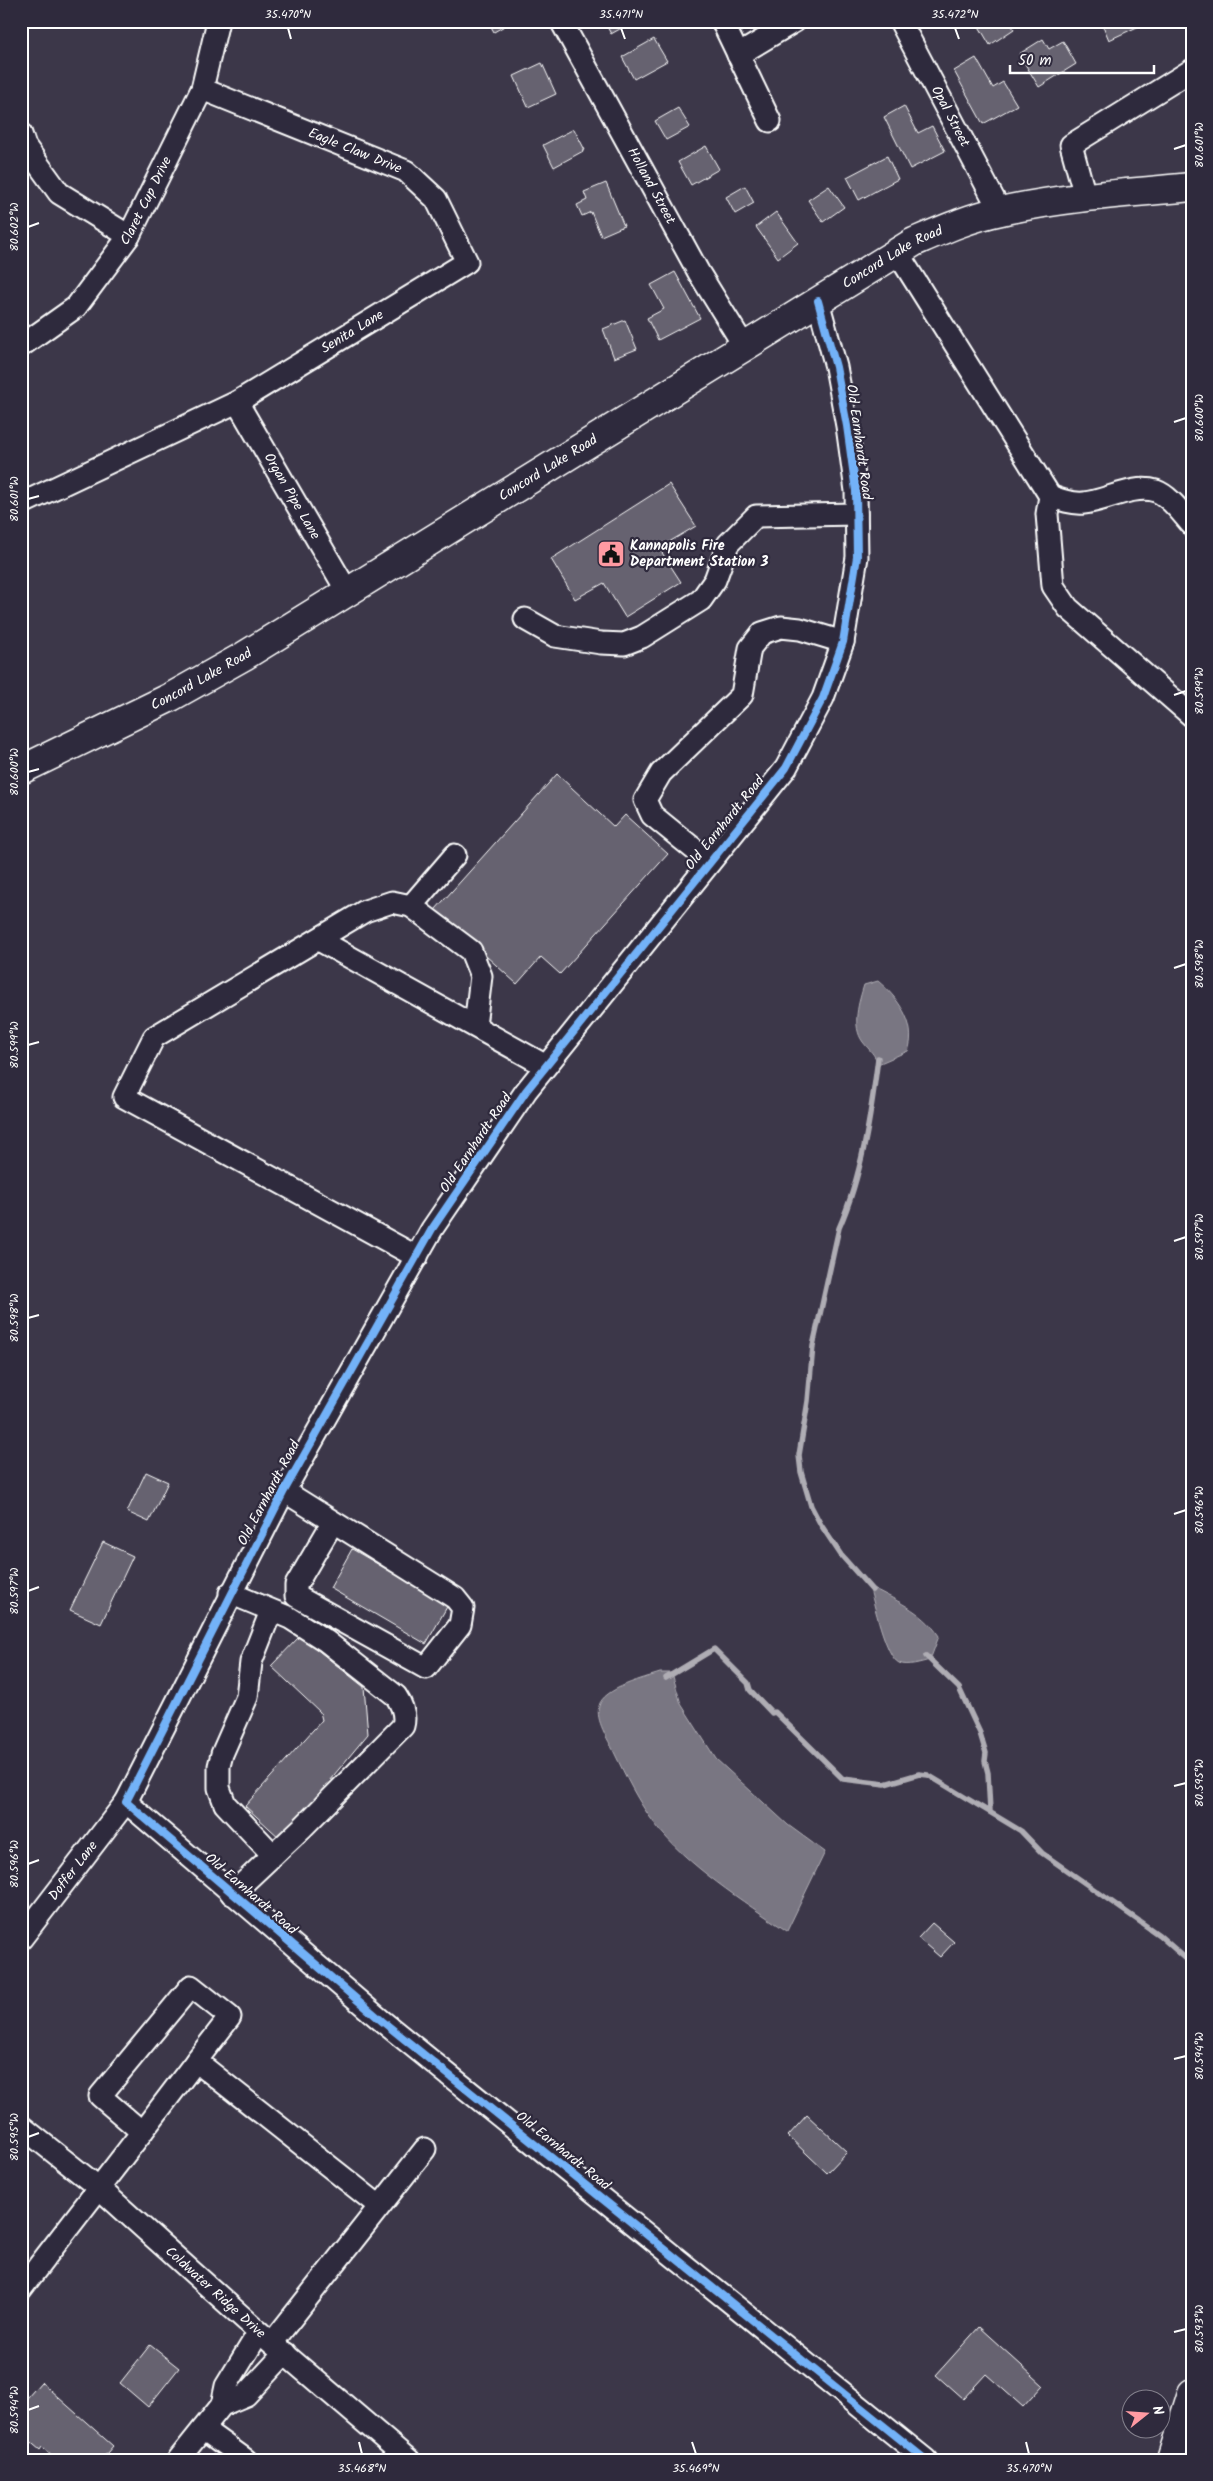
<svg xmlns="http://www.w3.org/2000/svg" width="1213" height="2481" font-family="Kalam,sans-serif">
<rect width="100%" height="100%" fill="#3c3749"/>
<filter id="ink" filterUnits="userSpaceOnUse"><feTurbulence type="fractalNoise" baseFrequency=".02" numOctaves="2"/><feDisplacementMap in="SourceGraphic" scale="10" xChannelSelector="R" yChannelSelector="G"/><feConvolveMatrix kernelMatrix="1 2 1 2 8 2 1 2 1" color-interpolation-filters="sRGB"/></filter>
<g filter="url(#ink)">
<path fill="#797682" stroke="#afadb4" d="M878 981C897 997 918 1024 908 1051L878 1064C875 1054 869 1050 863 1042 851 1026 859 1001 864 985Z
M869 1586C893 1599 923 1611 939 1636L930 1660C922 1662 907 1667 899 1663 885 1656 874 1602 869 1586Z
M660 1673H672L681 1704 716 1759 788 1825 825 1852 787 1931C744 1902 686 1865 655 1824 638 1802 626 1777 614 1752 608 1739 595 1720 599 1706 603 1688 645 1678 660 1673Z"/>
<g fill="none" stroke-linecap="round" stroke-linejoin="round">
<path stroke="#afadb4" stroke-width="5.5" d="M872 1590 841 1555 821 1525 811 1506 801 1472 799 1455 808 1401 813 1346 839 1228C862 1176 871 1114 878 1058
M926 1656 959 1688 980 1733 986 1753 985 1761 988 1773 990 1811
M666 1678 714 1649 748 1683 750 1690 772 1713 775 1712 843 1779 885 1784 919 1774 928 1775 1021 1831 1042 1853 1159 1935 1192 1964"/>
</g>
<path fill="#666270" stroke="#fff" d="M488 21H513L494 32Z
M604 21H634L611 34Z
M980 21H1009L1014 29 990 45 977 23Z
M1101 21H1150L1109 40Z
M654 39 667 61 634 79 622 57Z
M1043 39 1049 49 1063 41 1076 64 1039 87 1019 54Z
M976 58 993 88 1003 82 1017 105 983 124 954 71Z
M542 63 556 94 528 107 514 76Z
M904 106 918 133 932 126 945 151 910 169 884 117Z
M678 108 690 127 666 140 655 121Z
M574 129 585 150 554 167 543 145Z
M706 146 719 169 691 185 678 162Z
M887 156 898 179 859 200 847 177Z
M606 183 624 226 601 236 591 212 582 216 577 205 587 200 584 192Z
M745 186 754 203 735 214 726 197Z
M829 186 844 207 823 222 808 200Z
M776 212 798 243 778 258 756 227Z
M675 272 700 318 658 340 647 318 664 309 651 285Z
M625 320 637 349 614 358 603 329Z
M669 484 696 526 659 548 681 582 625 617 604 583 575 599 551 559Z
M557 774 614 827 625 815 668 854 560 974 541 957 517 984 435 910Z
M146 1472 168 1482 149 1522 127 1512Z
M103 1542 133 1556 101 1624 70 1610Z
M352 1549 448 1605 426 1644 330 1588Z
M300 1636 364 1687 368 1734 281 1839 245 1806 322 1720 320 1712 271 1666Z
M932 1923 954 1942 940 1957 918 1938Z
M807 2115 847 2152 827 2173 788 2136Z
M979 2327 1043 2385 1023 2407 986 2374 963 2399 936 2375Z
M150 2345 179 2368 148 2407 120 2383Z
M41 2382 113 2446 101 2460H56L42 2447 40 2450 21 2434V2405Z"/>
<g fill="none" stroke-linecap="round" stroke-linejoin="round">
<g stroke="#fff" stroke-width="25">
<g id="minor">
<path id="s1" d="M561 21 699 273 744 346"/>
<path d="M722 21 770 121"/>
<path id="s2" d="M900 21 1000 211"/>
<path d="M738 55 795 21"/>
<path d="M21 134 25 146 59 193 129 236"/>
<path d="M1085 196 1071 145 1192 70"/>
<path d="M897 252 1050 496C1061 500 1072 504 1084 503 1106 501 1133 484 1156 491 1170 496 1182 514 1192 525"/>
<path d="M818 301 836 367 847 426 856 491 857 557 843 642 823 698 786 768 526 1091 432 1229 284 1491 126 1802 382 2021 926 2460"/>
<path id="s3" d="M21 346 76 307 129 236 202 89 218 21"/>
<path id="s4" d="M237 402 347 591"/>
<path d="M1050 496 1047 514 1053 586 1068 608 1192 716"/>
<path id="s5" d="M21 504 237 402 467 262 436 199 406 171 202 89"/>
<path d="M525 619 555 636 601 643 624 644 642 637 701 600 715 580 728 544 756 516 856 514"/>
<path d="M710 862 652 815 645 800 661 773 742 695 750 648 762 633 781 627 800 629 843 642"/>
<path d="M411 906 455 855"/>
<path d="M319 940 546 1066"/>
<path d="M417 1257 124 1097 154 1037 365 911 392 902 411 906 471 951 481 976 475 1026"/>
<path d="M284 1491 455 1598 463 1608 460 1625 426 1668 296 1596V1585L333 1522"/>
<path d="M230 1593 290 1618 326 1641 396 1696C402 1705 406 1715 403 1726L302 1828 232 1894"/>
<path d="M271 1611 251 1662 247 1697 222 1754 219 1766V1788L225 1804 273 1855"/>
<path id="s6" d="M21 1939 126 1802"/>
<path id="s7" d="M21 2126 99 2188 259 2332 409 2460"/>
<path d="M142 2132 196 2061"/>
<path d="M21 2289 142 2132 100 2096 191 1986 230 2017 196 2061 378 2205"/>
<path d="M272 2343 425 2149"/>
<path d="M222 2405 226 2386 259 2332"/>
<path d="M203 2429 246 2460"/>
<path d="M178 2460 222 2405 246 2395 285 2353"/>
</g>
</g>
<g stroke="#fff" stroke-width="31">
<g id="major">
<path id="s8" d="M21 770 171 697 244 656 914 242C942 230 971 217 1001 211 1064 197 1128 193 1192 187"/>
<path d="M1171 2460 1192 2393"/>
</g>
</g>
<use href="#minor" stroke="#2f2a3d" stroke-width="21"/>
<use href="#major" stroke="#2f2a3d" stroke-width="28"/>
<g stroke="#2f2a3d" stroke-width="11">
<path id="cycleway" d="M818 301 836 367 847 426 856 491 857 557 843 642 823 698 786 768 526 1091 432 1229 284 1491 126 1802 382 2021 926 2460"/>
</g>
<use href="#cycleway" stroke="#73b2f8" stroke-width="8"/>
</g>
</g>
<path fill="none" stroke="#fff" stroke-width="2" d="M288 28 291 39M621 28 625 39M955 28 959 39M1174 149 1186 145M28 227 39 223M1174 422 1186 418M28 499 39 496M1174 695 1186 691M28 772 39 769M1174 968 1186 964M28 1045 39 1042M1174 1241 1186 1237M28 1318 39 1315M1174 1514 1186 1510M28 1591 39 1587M1174 1786 1186 1783M28 1864 39 1860M1174 2059 1186 2056M28 2137 39 2133M1174 2332 1186 2329M28 2410 39 2406M359 2442 362 2454M692 2442 696 2454M1026 2442 1029 2454"/>
<defs>
<g id="civic-square" transform="scale(1.4375)"><rect x="-9" y="-9" width="18" height="18" rx="4" fill="#ff9aa2" stroke="#2f2a3d"/><path d="M-.6-6.5H3V-4.5H.6V-3L4-1V1h2V6H-6V1h2V-1L-.6-3ZM-1.2 2.5V6h2.4V2.5Z" fill="#111"/></g>
</defs>
<g fill-rule="evenodd">
<use href="#civic-square" x="611" y="554"/>
</g>
<g text-anchor="middle" dominant-baseline="central" stroke-width="4.5" stroke-linejoin="round" paint-order="stroke">
<g font-size="14" fill="#fff" stroke="#2f2a3d">
<text stroke="none"><textPath href="#s2" startOffset="108">Opal Street</textPath></text>
<text transform="translate(355 151) rotate(22)">Eagle Claw Drive</text>
<text stroke="none"><textPath href="#s1" startOffset="188">Holland Street</textPath></text>
<text stroke="none"><textPath href="#s3" startOffset="195">Claret Cup Drive</textPath></text>
<text stroke="none"><textPath href="#s8" startOffset="1012">Concord Lake Road</textPath></text>
<text stroke="none"><textPath href="#s5" startOffset="374">Senita Lane</textPath></text>
<text transform="translate(859 442) rotate(82)">Old Earnhardt Road</text>
<text stroke="none"><textPath href="#s8" startOffset="608">Concord Lake Road</textPath></text>
<text stroke="none"><textPath href="#s4" startOffset="109">Organ Pipe Lane</textPath></text>
<text stroke="none"><textPath href="#s8" startOffset="202">Concord Lake Road</textPath></text>
<text transform="translate(725 823) rotate(-51)">Old Earnhardt Road</text>
<text transform="translate(476 1143) rotate(-56)">Old Earnhardt Road</text>
<text transform="translate(269 1493) rotate(-62)">Old Earnhardt Road</text>
<text stroke="none"><textPath href="#s6" startOffset="86">Doffer Lane</textPath></text>
<text transform="translate(251 1894) rotate(41)">Old Earnhardt Road</text>
<text transform="translate(563 2151) rotate(39)">Old Earnhardt Road</text>
<text stroke="none"><textPath href="#s7" startOffset="256">Coldwater Ridge Drive</textPath></text>
</g>
<g font-size="14" font-weight="bold" fill="#fff" stroke="#2f2a3d" text-anchor="start">
<text x="630" y="546">Kannapolis Fire<tspan x="630" dy="16">Department Station 3</tspan></text>
</g>
</g>
<rect width="1213" height="2481" fill="none" stroke="#2f2a3d" stroke-width="55"/>
<g transform="translate(1146 2414) rotate(73)"><circle r="24" fill="#2f2a3d" stroke="#827f8b"/>
<path d="M0-4L9 19L0 12L-9 19Z" fill="#ff9aa2"/>
<text y="-8" font-size="14" font-weight="bold" text-anchor="middle" fill="#ffffff">N</text>
</g>
<path d="M1010 65v8h144v-8" fill="none" stroke="#ffffff" stroke-width="2.5"/>
<text x="1018" y="65" font-size="15" fill="#ffffff" stroke="#2f2a3d" stroke-width="4" paint-order="stroke">50 m</text>
<rect x="28" y="28" width="1158" height="2426" fill="none" stroke="#fff" stroke-width="2"/>
<g font-size="12" text-anchor="middle" fill="#fff">
<text x="288" y="18">35.470°N</text>
<text x="621" y="18">35.471°N</text>
<text x="955" y="18">35.472°N</text>
<text transform="translate(1199 145) rotate(-90)" y="4">80.601°W</text>
<text transform="translate(14 227) rotate(-90)" y="4">80.602°W</text>
<text transform="translate(1199 418) rotate(-90)" y="4">80.600°W</text>
<text transform="translate(14 499) rotate(-90)" y="4">80.601°W</text>
<text transform="translate(1199 691) rotate(-90)" y="4">80.599°W</text>
<text transform="translate(14 772) rotate(-90)" y="4">80.600°W</text>
<text transform="translate(1199 964) rotate(-90)" y="4">80.598°W</text>
<text transform="translate(14 1045) rotate(-90)" y="4">80.599°W</text>
<text transform="translate(1199 1237) rotate(-90)" y="4">80.597°W</text>
<text transform="translate(14 1318) rotate(-90)" y="4">80.598°W</text>
<text transform="translate(1199 1510) rotate(-90)" y="4">80.596°W</text>
<text transform="translate(14 1591) rotate(-90)" y="4">80.597°W</text>
<text transform="translate(1199 1783) rotate(-90)" y="4">80.595°W</text>
<text transform="translate(14 1864) rotate(-90)" y="4">80.596°W</text>
<text transform="translate(1199 2056) rotate(-90)" y="4">80.594°W</text>
<text transform="translate(14 2137) rotate(-90)" y="4">80.595°W</text>
<text transform="translate(1199 2329) rotate(-90)" y="4">80.593°W</text>
<text transform="translate(14 2410) rotate(-90)" y="4">80.594°W</text>
<text x="362" y="2472">35.468°N</text>
<text x="696" y="2472">35.469°N</text>
<text x="1029" y="2472">35.470°N</text>
</g>
</svg>
